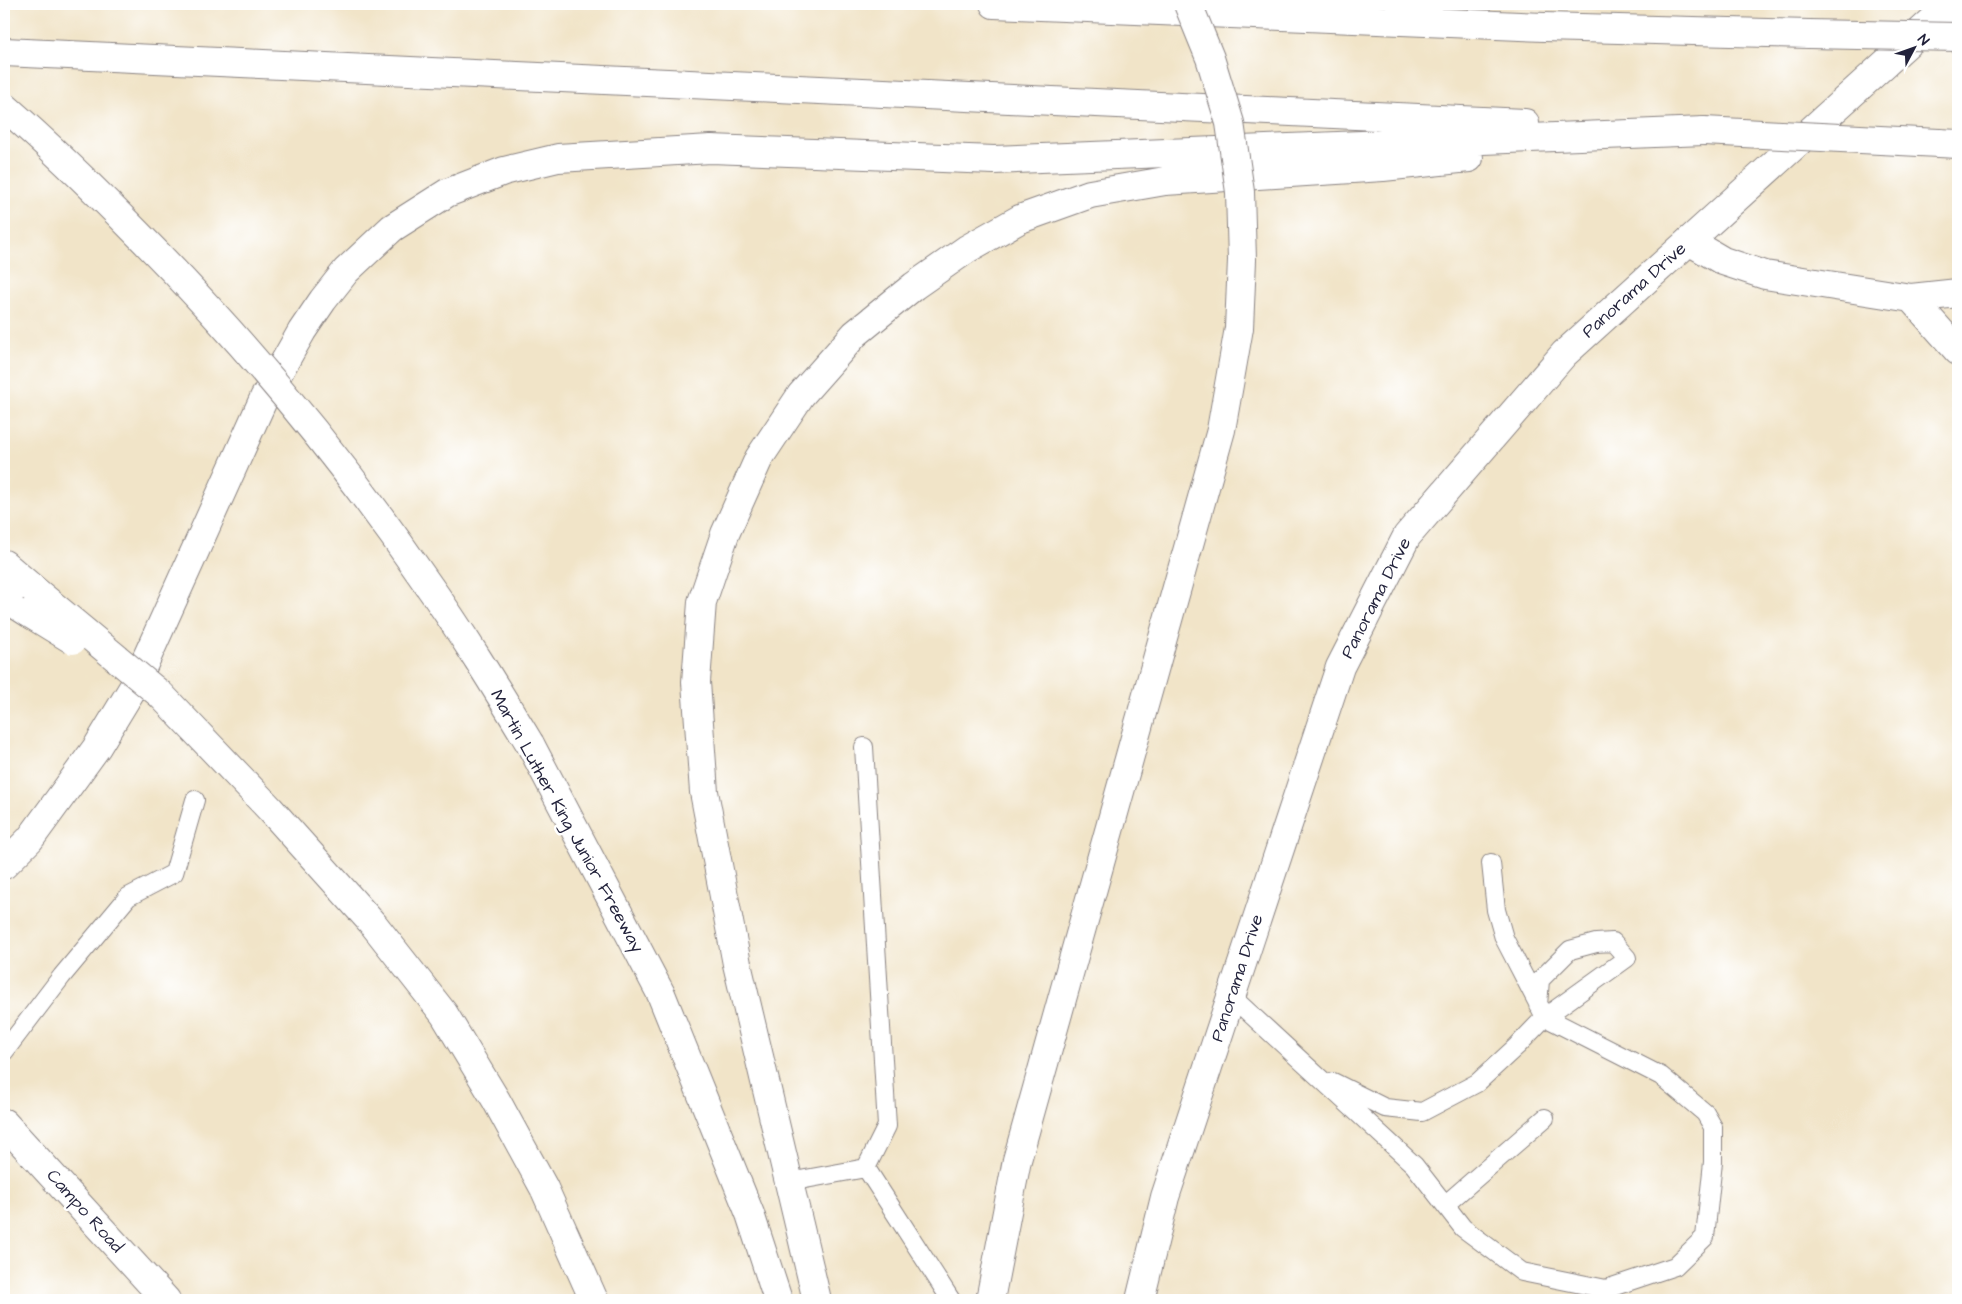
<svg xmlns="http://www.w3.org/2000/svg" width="1962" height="1304" font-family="'Architects Daughter',sans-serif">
<rect width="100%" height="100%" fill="#fff"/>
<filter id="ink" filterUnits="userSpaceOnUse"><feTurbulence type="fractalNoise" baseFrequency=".02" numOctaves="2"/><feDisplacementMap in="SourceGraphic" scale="10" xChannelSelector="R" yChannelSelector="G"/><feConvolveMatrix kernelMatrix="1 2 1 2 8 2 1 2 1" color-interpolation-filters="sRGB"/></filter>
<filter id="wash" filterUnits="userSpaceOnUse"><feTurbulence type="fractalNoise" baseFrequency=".0096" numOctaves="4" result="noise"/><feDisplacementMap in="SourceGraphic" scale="20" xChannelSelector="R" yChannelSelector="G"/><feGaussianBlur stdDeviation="1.12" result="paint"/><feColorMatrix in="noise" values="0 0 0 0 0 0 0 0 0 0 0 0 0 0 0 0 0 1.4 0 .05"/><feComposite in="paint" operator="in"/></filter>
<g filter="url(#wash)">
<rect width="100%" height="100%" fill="#f1e4c8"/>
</g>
<g filter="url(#ink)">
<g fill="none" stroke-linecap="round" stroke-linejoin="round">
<g stroke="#8a8382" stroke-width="20">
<path id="service" d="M1231 996 1414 1165 1463 1228 1522 1272 1606 1289 1675 1266 1705 1237 1713 1162V1127L1705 1113 1661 1076 1545 1017 1627 958 1613 942 1596 943 1570 950 1540 980 1538 1005
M4 1052 62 976 128 897 174 873 195 800
M1333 1082 1385 1108 1422 1112 1477 1083 1517 1046 1545 1017 1504 938 1496 910 1491 863
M866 1168 951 1300
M789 1182 866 1168 887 1126 864 747
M1446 1204 1545 1118"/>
</g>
<g stroke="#8a8382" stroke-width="30">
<path id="minor" d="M1689 241 1723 261 1765 275 1911 298 1958 293
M1911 298 1958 351"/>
</g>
<g stroke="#8a8382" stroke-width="30">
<path id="tertiary" d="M1140 1300 1165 1197 1340 667 1407 536 1564 354 1951 4"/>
</g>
<g stroke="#8a8382" stroke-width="30">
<path id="secondary" d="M4 1123 166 1300"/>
</g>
<g stroke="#8a8382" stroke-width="30">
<path id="motorway" d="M994 4 1544 27 1809 34
M4 52 1525 123
M1939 143 1958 144
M4 564 32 588
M4 597 29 613
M161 695 270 809 374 925 444 1014 496 1100 544 1188 594 1300
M530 744 661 994 750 1214 778 1300
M4 865 30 839 97 747 134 686 264 398 302 331 323 300 346 271 392 228 447 193 504 171 558 158 711 149 994 160 1704 131
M817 1300 737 964 704 792 696 682 702 602 725 534 759 458 801 395 855 334 914 286 967 249 1020 219 1090 194 1165 181 1383 167 1469 158
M990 1300 1017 1160 1221 430 1239 328"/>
</g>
<use href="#service" stroke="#fff" stroke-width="18"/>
<use href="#minor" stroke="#fff" stroke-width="28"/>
<use href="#tertiary" stroke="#fff" stroke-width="28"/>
<use href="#secondary" stroke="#fff" stroke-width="28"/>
<use href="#motorway" stroke="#fff" stroke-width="28"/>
<g stroke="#8a8382" stroke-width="30" stroke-linecap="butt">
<path id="motorway-bridge" d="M1188 4 1210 58 1230 123 1240 192 1242 260 1239 328
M1809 34 1958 37
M4 106C50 146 94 189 137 233 242 339 339 455 424 579 462 632 496 688 530 744
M1704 131 1939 143
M32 588 161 695
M29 613 73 640"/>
</g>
<use href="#motorway-bridge" stroke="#fff" stroke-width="28"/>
</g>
</g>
<g text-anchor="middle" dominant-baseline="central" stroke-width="5" stroke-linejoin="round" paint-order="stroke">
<g font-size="18" fill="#22223b" stroke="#fff">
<text transform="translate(1634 290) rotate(-42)">Panorama Drive</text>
<text transform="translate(1376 598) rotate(-63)">Panorama Drive</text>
<text transform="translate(567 821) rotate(61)">Martin Luther King Junior Freeway</text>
<text transform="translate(1237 978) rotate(-72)">Panorama Drive</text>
<text transform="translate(85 1211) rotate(48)">Campo Road</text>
</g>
</g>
<rect width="1962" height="1304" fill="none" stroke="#fff" stroke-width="20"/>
<g transform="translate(1914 48) rotate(49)" stroke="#ffffff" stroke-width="4" paint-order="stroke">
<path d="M0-4L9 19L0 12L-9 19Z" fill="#22223b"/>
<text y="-8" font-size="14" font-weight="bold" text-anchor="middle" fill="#22223b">N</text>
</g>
</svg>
